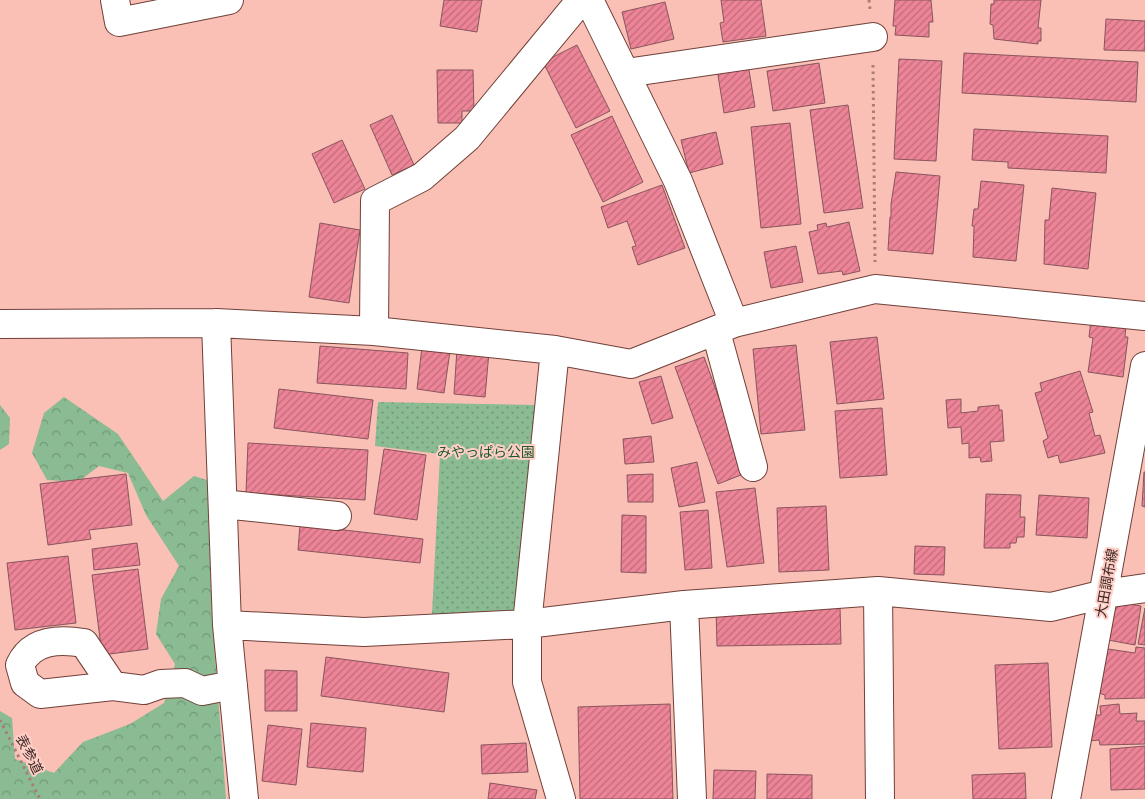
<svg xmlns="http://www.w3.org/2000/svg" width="1145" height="799" font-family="'Noto Sans','Noto Sans JP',sans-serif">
<defs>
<pattern id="forest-crowns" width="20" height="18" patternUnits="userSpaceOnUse" patternTransform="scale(1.25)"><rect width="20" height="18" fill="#8abb92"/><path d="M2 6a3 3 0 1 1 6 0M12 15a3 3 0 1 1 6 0" fill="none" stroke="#729877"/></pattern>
<pattern id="park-dots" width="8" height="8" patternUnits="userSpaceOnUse" patternTransform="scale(1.25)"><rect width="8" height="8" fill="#8abb92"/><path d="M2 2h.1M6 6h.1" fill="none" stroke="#729877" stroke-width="1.8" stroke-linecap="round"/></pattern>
<pattern id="building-hatch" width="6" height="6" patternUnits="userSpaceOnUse" patternTransform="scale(1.25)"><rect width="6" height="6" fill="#ed8497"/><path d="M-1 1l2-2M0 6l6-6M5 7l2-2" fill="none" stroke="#c16c7b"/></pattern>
</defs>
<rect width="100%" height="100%" fill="#fabfb5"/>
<path fill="url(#forest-crowns)" d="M64 397 118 434 163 501 194 476 207 480 212 618 226 799H0V711L12 718 15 759 54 773 83 742 130 724 164 703 175 664 156 634 161 599 179 566 146 515 128 473 99 466 78 482 47 480 32 453 44 413Z
M0 405 10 418 9 444 0 450Z"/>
<path fill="url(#park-dots)" d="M378 402 535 405 519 613 432 615 440 454 375 446Z"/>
<path fill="url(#building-hatch)" stroke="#89555d" d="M444 0H482L477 32 440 26Z
M721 0H761L766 36 723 42 720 23 724 22Z
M895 0H931L933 22H929V37L895 35 896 26H893Z
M994 0H1041L1038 28H1041V41H1038V44L994 39 993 25 990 24 991 4H994Z
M665 2 674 39 631 49 622 12Z
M1106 19 1145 21V51L1104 50Z
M577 45 610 111 576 128 543 62Z
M964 53 1138 62 1136 102 962 93Z
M899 59 942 61 936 161 894 159Z
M819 63 825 103 773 111 767 71Z
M748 64 755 107 724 113 717 69Z
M437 70H473L474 111H462V123H438Z
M848 105 863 208 824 213 810 110Z
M392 115 414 165 392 175 370 125Z
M612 116 643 182 603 202 571 135Z
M790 123 801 224 761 228 751 127Z
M974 129 1108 136 1106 173 1008 168V162L972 160Z
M716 132 723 164 689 173 681 140Z
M342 140 365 189 334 203 312 154Z
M896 172 940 176 933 254 888 250 890 217H891V204Z
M981 181 1024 185 1016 261 973 257 974 226H972L974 209H978Z
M662 185 685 248 638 265 632 247 636 246 627 221 608 228 601 207Z
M1052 188 1096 193 1088 269 1044 264 1045 220H1049Z
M849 222 860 271 843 275 842 271 818 274 809 232 818 230 817 225 826 223 827 227Z
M320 223 360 230 349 303 309 297Z
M796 246 803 282 771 288 764 252Z
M1091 320 1126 325 1125 337H1128L1123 377 1088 372 1093 338 1089 337Z
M877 337 884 399 837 404 830 342Z
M796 345 805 430 761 434 753 349Z
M320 346 408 353 406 389 317 383Z
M422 347 450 351 444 393 417 389Z
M457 349 489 352 485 397 454 394Z
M704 357 746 473 718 484 675 367Z
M1080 371 1093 412 1089 413 1095 436 1100 435 1105 453 1060 463 1058 455 1048 458 1043 441 1048 438 1035 393 1042 391 1040 383Z
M661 376 673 418 652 424 639 382Z
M279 389 373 400 368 439 274 428Z
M961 399V413L978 411V407L999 405V410H1002L1004 441 990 442 992 461 981 462 980 457 969 458V443L962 444 961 427 948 428 946 400Z
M882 408 887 475 840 478 835 411Z
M651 436 654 462 625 464 623 439Z
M248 443 368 450 365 500 246 493Z
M384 449 426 455 417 520 374 514Z
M697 462 705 502 679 507 671 468Z
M1144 472H1145V507L1142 506Z
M126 474 132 525 89 530 91 539 48 545 40 484Z
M653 474V502H628L627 475Z
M755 488 764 563 727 567 716 492Z
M986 494 1021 495 1020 517H1025L1024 537H1017L1016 543H1010V548H984Z
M1039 495 1089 498 1087 538 1036 535Z
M826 506 829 570 779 572 777 508Z
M708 510 712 568 685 570 680 512Z
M622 515 646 516V573L621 572Z
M300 525 423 539 420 563 298 550Z
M137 543 140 565 94 570 92 549Z
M915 546 945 547 944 575 914 574Z
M68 556 76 623 15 630 7 563Z
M138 569 148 649 102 655 92 575Z
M1124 603 1141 606 1135 645 1108 640 1113 610Z
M840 607 841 644 717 646 716 609Z
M1145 608V645L1138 644Z
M1136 647 1145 648V698L1105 699V695L1099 693 1108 649 1135 653Z
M326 657 449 673 444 712 321 696Z
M1048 663 1052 747 999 749 995 665Z
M265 670 297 671V711H265Z
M670 704 673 799H580L578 707Z
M1119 704 1120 714 1137 713 1136 721H1145V744L1100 745 1099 740 1088 741 1091 715H1101L1100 706Z
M311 723 366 728 363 772 307 767Z
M268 725 302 729 296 785 262 781Z
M526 743 528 772 482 774 481 745Z
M1145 746V789L1111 790 1110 749Z
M714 770 756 771 755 799H713Z
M1025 773 1026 799H973L972 775Z
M767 774 812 775V799H767Z
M490 783 537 790 535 799H488Z"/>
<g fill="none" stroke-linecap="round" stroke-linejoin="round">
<g stroke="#714039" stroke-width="30">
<path id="minor" d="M115 0 119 22 229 0
M589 0 678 181 734 323
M626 73 873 37
M216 323 227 625 244 799
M0 324 216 323 374 331 555 350 631 364 734 323 875 289 1145 316
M374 331 375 201 422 177 467 138 581 0
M716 332 753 467
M555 350 527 624V682L561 799
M223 504 337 516
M878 591 880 799
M684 605 692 799
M227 625 364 632 527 624 684 605 878 591 1051 607 1104 594 1145 588
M113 686 84 643C60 639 32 639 20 665L25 683 40 694 113 686 144 690 161 684 185 683 202 691 233 685
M1066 799 1145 366"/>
</g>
<path stroke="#a87d75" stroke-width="3" stroke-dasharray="2.5 4" stroke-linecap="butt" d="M869 0 870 9
M873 65 875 262
M0 720 40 799"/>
<use href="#minor" stroke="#fff" stroke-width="28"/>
</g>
<g text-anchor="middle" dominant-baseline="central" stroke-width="4" stroke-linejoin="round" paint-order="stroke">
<g font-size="14" fill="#1b592d" stroke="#ffcfc7">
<text x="486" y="451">みやっぱら公園</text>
</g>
<g font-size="14" fill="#3c2622" stroke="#ffcfc7">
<text transform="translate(1106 583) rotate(-80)">大田調布線</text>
<text transform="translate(30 754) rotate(63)">表参道</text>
</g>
</g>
</svg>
